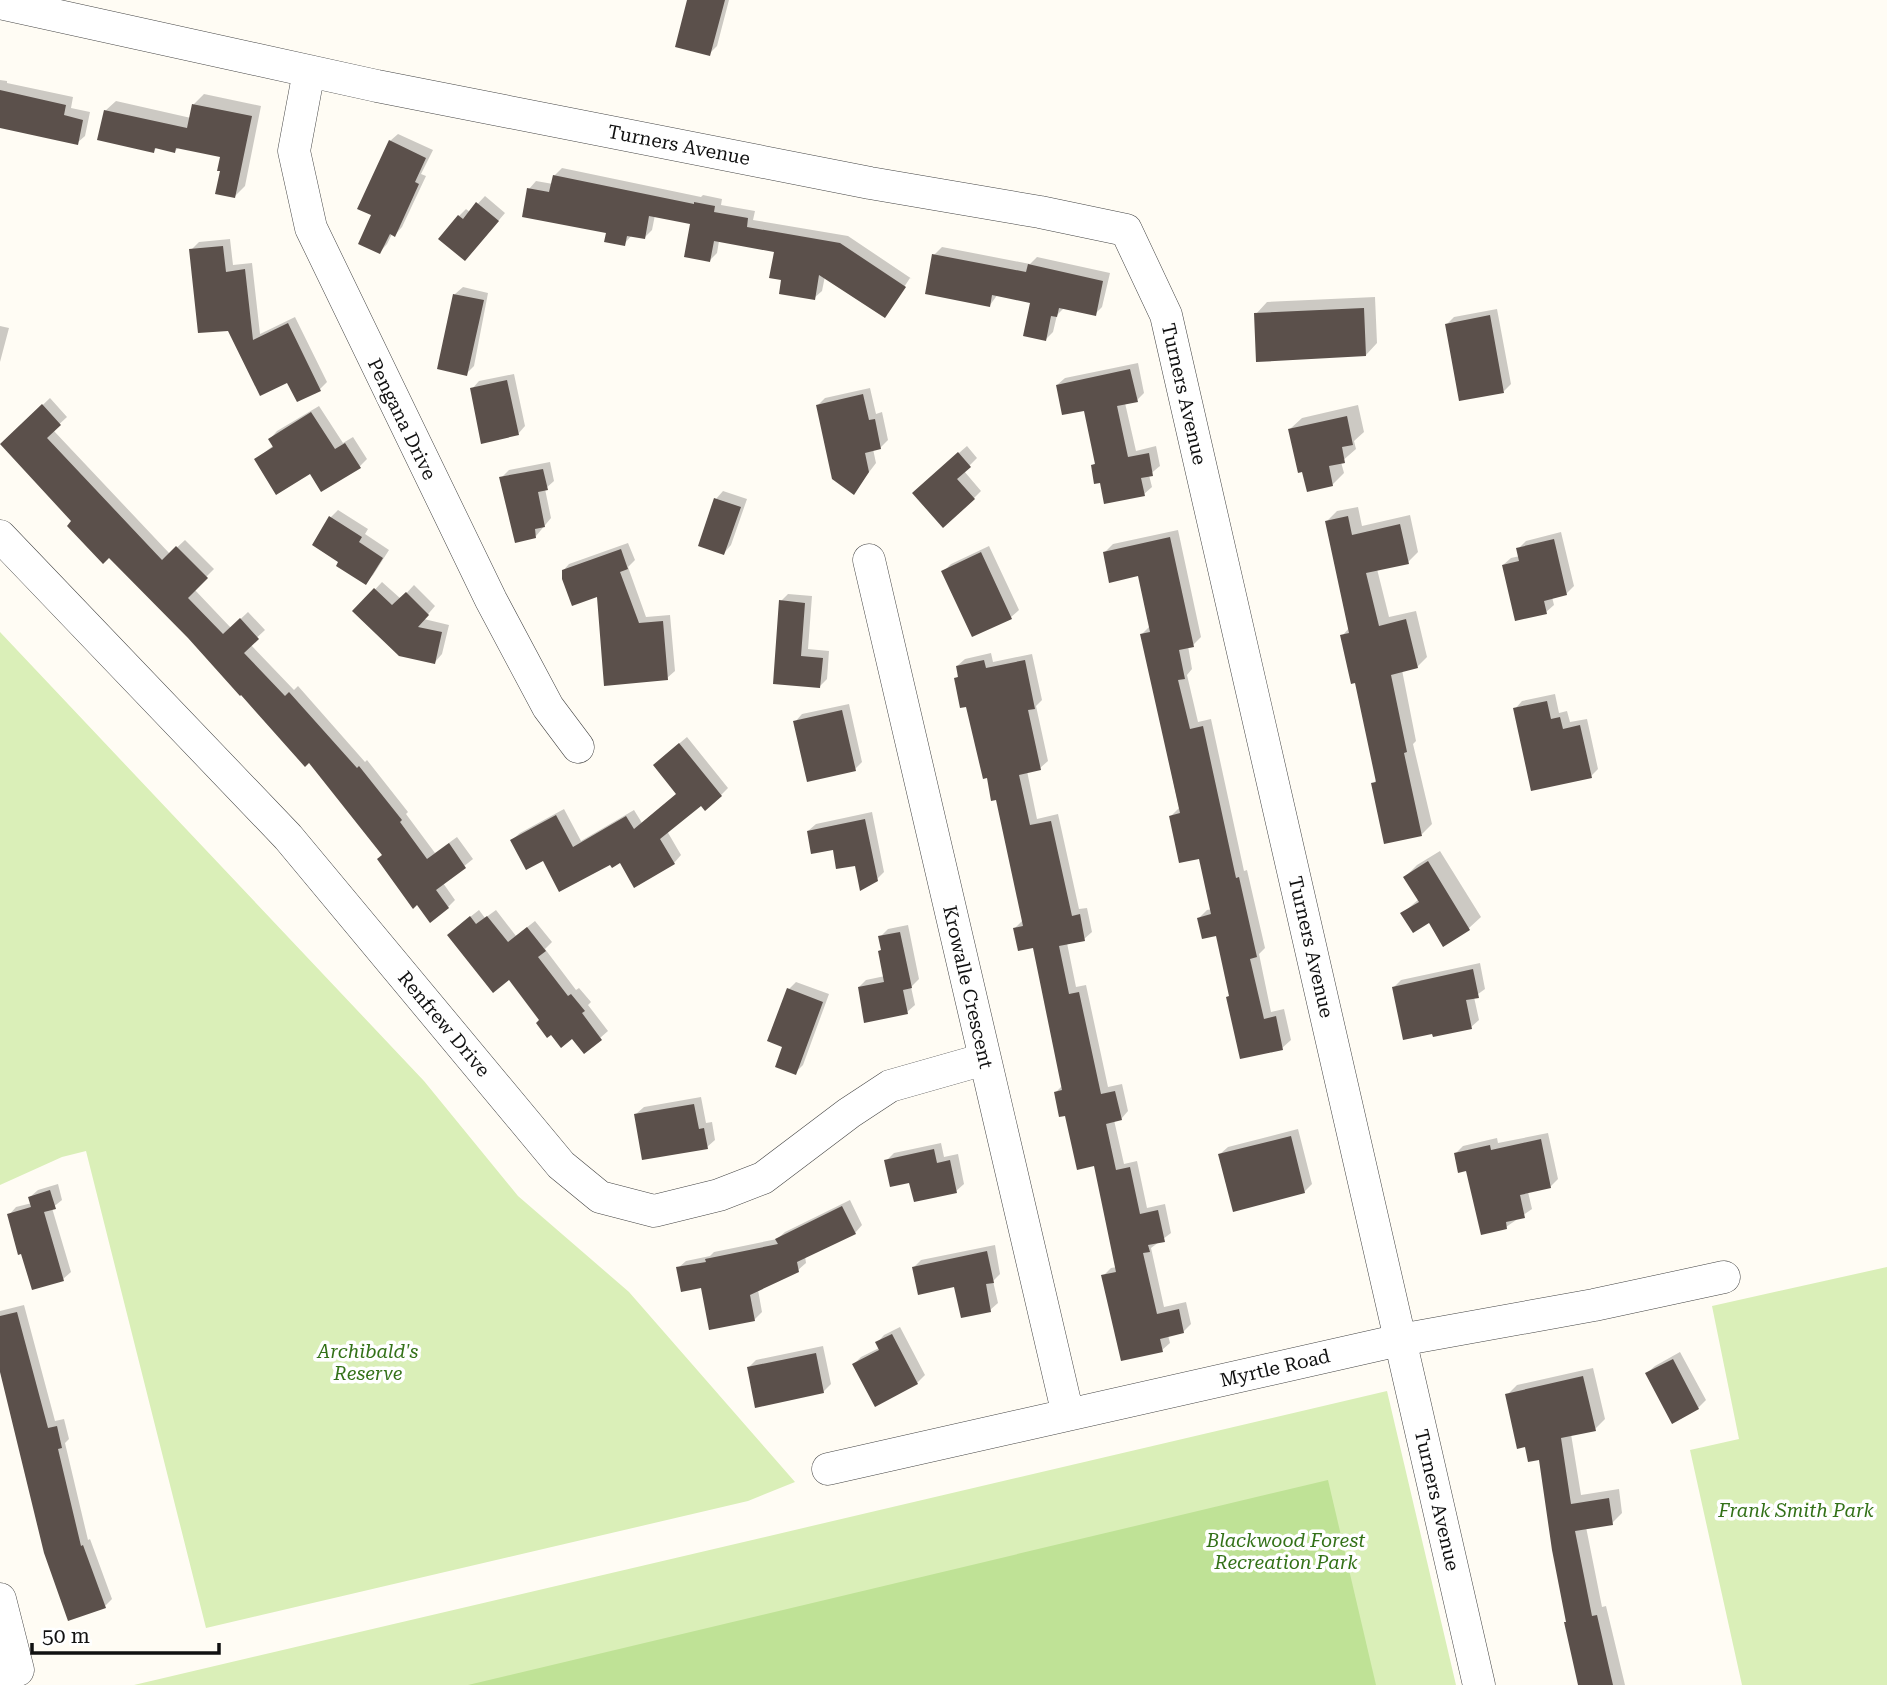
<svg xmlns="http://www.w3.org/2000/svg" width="1887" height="1685" font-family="'Roboto Serif',serif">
<rect width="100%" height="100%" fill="#fffcf4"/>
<path fill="#daefb8" d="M0 632 424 1081 518 1196 629 1292 795 1482 748 1501 206 1628 86 1151 62 1157 0 1185Z
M1887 1267V1685H1742L1690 1450 1739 1439 1712 1306Z
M1387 1391 1456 1685H134Z"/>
<path fill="#bfe296" d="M1328 1480 1376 1685H468Z"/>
<path fill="#0003" d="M689 0H729L717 46 709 54Z
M0 80 7 81V83L73 97 71 108 90 112 85 136 77 143 0 126Z
M204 94 261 106 245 186 235 196 222 170V156L179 147 175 151 157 147 154 151 105 111 116 101 191 118 194 104Z
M398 134 433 150 421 174 426 176 402 227 395 235 392 234 387 244 380 252 373 214 390 141Z
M562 168 701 197 703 195 722 199 721 205 755 211 753 220 848 236 912 279 910 278 885 316 825 276 822 291 814 298 783 279 776 251 719 241 717 253 710 260 692 223 655 215 652 230 644 238 632 235 624 244 608 232 529 189 536 181 553 184 554 176Z
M485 196 505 213 472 252 459 216 466 209 470 212Z
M230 239 233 265 252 263 260 334 295 317 327 382 320 389 288 380 229 329 191 250 199 242Z
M942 247 1030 264 1037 257 1110 273 1102 307 1095 314 1065 307 1057 315 1053 332 1046 339 1032 301 998 294 990 305 934 255Z
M463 287 488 293 474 366 466 374 455 294Z
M1375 297 1377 343 1366 355 1256 314 1267 302Z
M1497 309 1511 384 1504 391 1447 324 1454 317Z
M0 326 9 328 0 362Z
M1138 363 1144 393 1137 400 1125 403 1136 451 1156 446 1160 466 1149 475 1152 487 1144 494 1101 480 1093 465 1097 462 1086 409 1057 385 1065 378Z
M514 374 525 426 518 434 472 389 479 381Z
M870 388 876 414 882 412 888 440 880 448 873 449 876 463 854 492 818 405 825 398Z
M50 398 67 417 53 430 170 554 185 540 214 569 194 589 231 628 248 612 265 630 250 644 294 690 298 686 365 762 367 760 408 812 406 814 435 853 457 837 473 859 443 883 455 900 448 907 384 854 309 761 74 521 2 444Z
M1358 405 1364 432 1354 441 1356 449 1341 462 1344 473 1332 485 1290 429 1302 418Z
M319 406 343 443 353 437 367 459 360 466 310 472 256 459 274 445 270 439 277 431Z
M967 446 977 458 964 471 981 491 974 498 921 486Z
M550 462 554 481 545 489 551 518 536 536 501 478 509 470Z
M723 491 747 499 731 545 724 553 716 499Z
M1358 507 1362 526 1410 515 1418 552 1408 562 1377 569 1389 617 1416 611 1427 657 1417 667 1402 670 1416 741 1413 744 1432 824 1422 834 1373 784 1377 779 1357 681 1342 636 1350 627 1327 521 1337 511Z
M338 510 368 529 365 534 389 550 373 575 365 583 341 561 331 517Z
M1178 530 1201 637 1193 645 1188 646 1192 669 1187 675 1198 722 1211 719 1244 871 1247 870 1265 948 1259 954 1271 1012 1284 1009 1291 1040 1282 1048 1231 995 1217 933 1199 918 1207 910 1212 909 1200 857 1171 816 1179 808 1142 634 1150 626 1139 574 1105 552 1113 544Z
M1561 532 1574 586 1566 594 1552 597 1554 605 1546 612 1503 565 1511 558 1520 556 1518 549 1526 541Z
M628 543 635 560 628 567 646 617 670 615 675 671 667 678 598 594 573 604 562 572 569 564Z
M989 546 1019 610 1011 617 973 635 943 572 951 564Z
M382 582 401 599 414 585 435 606 424 619 449 625 442 654 435 662 355 611Z
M788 594 812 596 808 649 829 651 827 679 820 686 775 682 781 601Z
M991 653 993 662 1032 654 1042 700 1036 706 1048 761 1040 768 1027 771 1037 819 1058 814 1079 909 1087 908 1092 932 1084 939 1067 943 1076 987 1086 985 1108 1087 1122 1084 1128 1111 1121 1119 1114 1120 1124 1164 1137 1161 1147 1208 1165 1204 1171 1233 1151 1248 1164 1307 1186 1302 1191 1324 1183 1332 1168 1335 1170 1343 1162 1350 1103 1276 1111 1268 1117 1267 1095 1164 1056 1092 1063 1085 1034 946 1015 928 1023 920 997 798 967 705 956 679 959 675 957 666 965 659Z
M1555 694 1559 713 1567 711 1570 722 1587 719 1598 769 1591 776 1515 709 1522 701Z
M849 704 862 762 855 769 795 722 802 714Z
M687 737 728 788 721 795 701 803 667 831 681 855 674 863 544 859 512 840 520 833 564 809 581 841 634 810 642 823 678 793 663 757Z
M872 812 884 872 876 880 808 831 816 824Z
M1440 851 1481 917 1469 928 1403 913 1419 899 1405 877 1417 865Z
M479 910 485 918 496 910 516 936 535 921 552 942 545 949 576 990 579 988 591 1002 588 1005 608 1031 584 1052 573 1037 541 1020 509 978 456 928Z
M908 925 919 979 911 987 915 1005 907 1012 858 988 866 980 885 976 880 951 883 948 880 937 888 929Z
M1480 963 1485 989 1474 997 1479 1020 1471 1027 1394 987 1401 980Z
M796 982 829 994 803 1065 795 1073 784 1046 789 989Z
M701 1097 706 1123 712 1122 715 1140 707 1147 636 1114 644 1107Z
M1298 1129 1312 1184 1304 1192 1220 1154 1228 1147Z
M1548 1133 1558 1179 1550 1187 1528 1192 1532 1209 1506 1227 1456 1153 1463 1146 1497 1138 1498 1143Z
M941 1143 944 1157 958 1154 964 1184 956 1191 911 1181 886 1161 894 1153Z
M58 1184 62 1200 52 1208 71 1272 63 1279 9 1215 16 1207 32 1203 30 1197 38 1190Z
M850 1200 862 1225 855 1233 805 1256 806 1263 798 1270 758 1290 762 1312 754 1320 678 1268 686 1261 710 1256 714 1252 777 1239 785 1232Z
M995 1245 1000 1274 993 1281 998 1303 990 1310 956 1285 914 1267 921 1260Z
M24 1305 55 1421 64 1419 69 1439 65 1443 88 1540 90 1539 112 1599 105 1606 0 1370V1311Z
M900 1327 925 1375 917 1383 854 1364 861 1357 879 1348 877 1343 884 1335Z
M823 1346 831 1384 823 1392 748 1368 756 1360Z
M1680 1352 1706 1400 1698 1408 1647 1373 1655 1366Z
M1593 1368 1605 1419 1595 1429 1571 1434 1581 1495 1619 1489 1622 1513 1612 1523 1586 1527 1602 1607 1606 1606 1625 1685H1580L1541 1458 1526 1445 1507 1395 1517 1385Z"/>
<path fill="#5b504b" d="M687 0H725L710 56 675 47Z
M0 90 66 105 64 115 83 120 78 145 0 128Z
M192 104 252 116 235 198 215 194 220 171H217L220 157 176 148 175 153 155 148 154 153 97 140 104 110 187 128Z
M389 140 426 158 415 182 419 184 395 237 390 234 380 254 358 244 371 215 357 209Z
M553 175 694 204V202L715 206 714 212 748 218 747 227 840 243 906 287 885 318 819 275 815 300 779 294 781 280 769 278 774 252 714 241 710 262 684 257 690 224 649 216 645 239 627 236 625 246 604 242 606 233 522 217 527 188 549 192Z
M476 202 499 221 465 261 438 239 458 215 463 219Z
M223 246 226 272 245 269 253 340 288 323 321 391 297 402 287 383 260 396 228 331 198 333 189 249Z
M932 254 1026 272 1028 264 1103 281 1096 316 1059 308 1057 317 1051 316 1046 341 1023 336 1030 303 992 295 990 307 925 294Z
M453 294 484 300 467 376 437 369Z
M1364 308 1366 356 1256 362 1254 313Z
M1490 315 1504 393 1459 401 1445 324Z
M1130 369 1138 402 1117 406 1128 457 1149 453 1153 476 1141 478 1145 496 1104 504 1100 483 1094 484 1091 465 1095 464 1084 411 1062 415 1056 385Z
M507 380 519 435 481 444 470 388Z
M863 394 869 420 875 419 881 449 865 453 869 472 854 495 832 479 816 405Z
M42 404 61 425 47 438 162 560 176 546 208 578 188 598 223 634 240 618 259 639 244 653 285 696 289 692 357 768 359 766 402 820 400 822 427 859 449 843 466 868 436 890 449 908 430 923 417 905 413 909 377 859 382 855 309 763 305 767 241 695 240 696 188 638 109 558 103 564 67 526 71 521 0 444Z
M311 412 335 449 345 443 361 468 321 492 310 474 276 495 254 459 273 447 268 439Z
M1347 416 1353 445 1342 447 1345 463 1329 466 1333 486 1307 492 1302 472 1298 473 1288 429Z
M958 452 971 467 957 479 975 499 943 528 912 493Z
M543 469 548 490 538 492 545 527 535 529 536 538 515 543 499 477Z
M714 498 741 507 724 555 698 546Z
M329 516 362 537 359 542 383 558 366 585 336 566 338 562 312 545Z
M1348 516 1352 535 1400 524 1409 564 1366 573 1379 626 1406 619 1418 668 1391 675 1407 752 1404 753 1422 836 1384 844 1371 783 1376 782 1355 683 1351 684 1340 635 1349 633 1325 521Z
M1170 537 1194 647 1179 650 1185 679 1178 680 1190 729 1203 726 1236 878 1239 877 1257 957 1250 959 1264 1019 1276 1016 1283 1050 1240 1059 1226 997 1229 996 1216 936 1202 939 1197 918 1211 914 1199 859 1179 863 1169 816 1180 813 1140 634 1150 632 1138 576 1109 583 1103 552Z
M1554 539 1567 595 1544 601 1547 614 1515 621 1502 565 1519 561 1516 548Z
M621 549 628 569 620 572 639 623 663 621 668 680 604 686 597 597 572 606 562 579V570Z
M981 552 1012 619 972 637 941 571Z
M374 588 392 605 406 592 429 615 418 627 442 632 435 664 399 656 352 611Z
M779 600 805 603 801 656 823 658 820 688 773 684Z
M984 660 986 668 1025 660 1035 709 1028 710 1041 770 1019 775 1030 825 1051 821 1072 916 1080 914 1085 941 1059 946 1069 994 1079 992 1101 1094 1115 1091 1122 1120 1106 1124 1116 1170 1130 1167 1140 1214 1158 1210 1165 1242 1148 1245 1150 1252 1143 1253 1157 1314 1179 1309 1184 1333 1160 1339 1163 1352 1121 1361 1101 1275 1116 1272 1094 1166 1077 1170 1065 1116 1059 1117 1054 1092 1062 1090 1033 948 1018 951 1013 928 1023 926 996 800 991 801 987 778 983 779 966 707 960 708 954 678 958 677 956 666Z
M1547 701 1551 719 1560 717 1563 729 1580 725 1592 778 1531 791 1513 708Z
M842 710 856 771 807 782 793 721Z
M679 743 722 796 705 811 701 806 660 839 675 864 634 888 620 863 612 868 610 865 559 892 543 861 526 870 510 840 556 815 573 847 626 816 634 829 676 794 653 765Z
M865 819 878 881 860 891 855 866 836 869 833 850 811 854 807 831Z
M1428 861 1470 930 1443 947 1429 923 1413 933 1400 913 1419 902 1403 877Z
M470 916 476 924 487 916 508 942 527 927 546 951 538 957 568 996 571 994 585 1011 582 1013 602 1040 584 1054 572 1039 561 1048 551 1035 547 1038 536 1023 539 1020 509 980 493 993 447 935Z
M900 932 912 988 903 990 908 1014 864 1023 858 987 884 982 878 951 881 950 878 936Z
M1473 969 1479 998 1466 1000 1472 1029 1433 1037 1432 1034 1403 1040 1392 987Z
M787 988 823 1002 796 1075 775 1067 782 1047 767 1041Z
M694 1104 699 1129 704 1128 708 1149 642 1160 634 1114Z
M1291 1136 1305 1193 1233 1212 1218 1154Z
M1541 1139 1551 1188 1520 1195 1525 1218 1506 1222 1507 1229 1481 1235 1466 1171 1458 1173 1454 1153 1490 1145 1491 1150Z
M934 1149 937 1163 950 1160 957 1193 914 1202 909 1183 890 1187 884 1160Z
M50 1190 56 1209 44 1212 64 1281 32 1290 21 1254 18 1255 7 1214 31 1207 28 1197Z
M842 1206 856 1234 797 1262 799 1272 750 1295 755 1321 709 1330 701 1288 681 1292 676 1267 706 1262 705 1259 778 1244 775 1239Z
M987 1251 994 1283 986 1284 991 1312 961 1318 954 1287 918 1295 912 1267Z
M17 1312 48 1428 57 1426 62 1448 58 1449 81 1546 83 1545 106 1608 68 1621 44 1553 0 1372V1316Z
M892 1334 918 1384 875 1407 852 1364 879 1350 875 1342Z
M816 1353 824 1393 755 1408 747 1367Z
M1673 1359 1699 1409 1672 1424 1645 1373Z
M1583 1376 1596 1431 1561 1438 1571 1504 1609 1498 1613 1525 1575 1531 1592 1616 1597 1615 1613 1685H1578L1564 1622H1566L1552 1550 1539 1460 1528 1462 1525 1447 1517 1449 1505 1394Z"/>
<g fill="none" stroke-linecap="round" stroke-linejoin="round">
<g stroke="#444" stroke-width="33">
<path id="minor" d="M0 3 377 86 870 183 1040 212 1126 230 1166 315 1479 1685
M309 71 294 151 311 228 491 600 548 707 578 747
M0 536 288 837 561 1165 600 1197 654 1211 719 1195 763 1178 849 1113 890 1086 985 1059
M869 560 1068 1415
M828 1469 1400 1340 1594 1305 1724 1277
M0 1599 18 1670 0 1674"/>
</g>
<use href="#minor" stroke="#fff" stroke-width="32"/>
</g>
<g text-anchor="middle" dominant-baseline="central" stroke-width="7" stroke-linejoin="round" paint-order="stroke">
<g font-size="19" fill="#111" stroke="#fff">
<text transform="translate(679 145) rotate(11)">Turners Avenue</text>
<text transform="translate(1184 394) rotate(77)">Turners Avenue</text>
<text transform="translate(402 419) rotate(64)">Pengana Drive</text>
<text transform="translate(1311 947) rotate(77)">Turners Avenue</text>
<text transform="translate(968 987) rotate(77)">Krowalle Crescent</text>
<text transform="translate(444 1024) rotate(50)">Renfrew Drive</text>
<text transform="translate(1275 1368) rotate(-13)">Myrtle Road</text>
<text transform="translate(1437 1500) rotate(77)">Turners Avenue</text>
</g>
<g font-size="19" font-style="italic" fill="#337118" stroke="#fff">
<text x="368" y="1351">Archibald's<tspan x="368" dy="22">Reserve</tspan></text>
<text x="1796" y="1510">Frank Smith Park</text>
<text x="1286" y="1540">Blackwood Forest<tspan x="1286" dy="22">Recreation Park</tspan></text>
</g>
</g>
<path d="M32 1643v10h187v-10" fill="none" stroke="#111111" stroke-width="3.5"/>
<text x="42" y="1643" font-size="21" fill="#111111" stroke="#ffffff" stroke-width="5" paint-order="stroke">50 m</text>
</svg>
